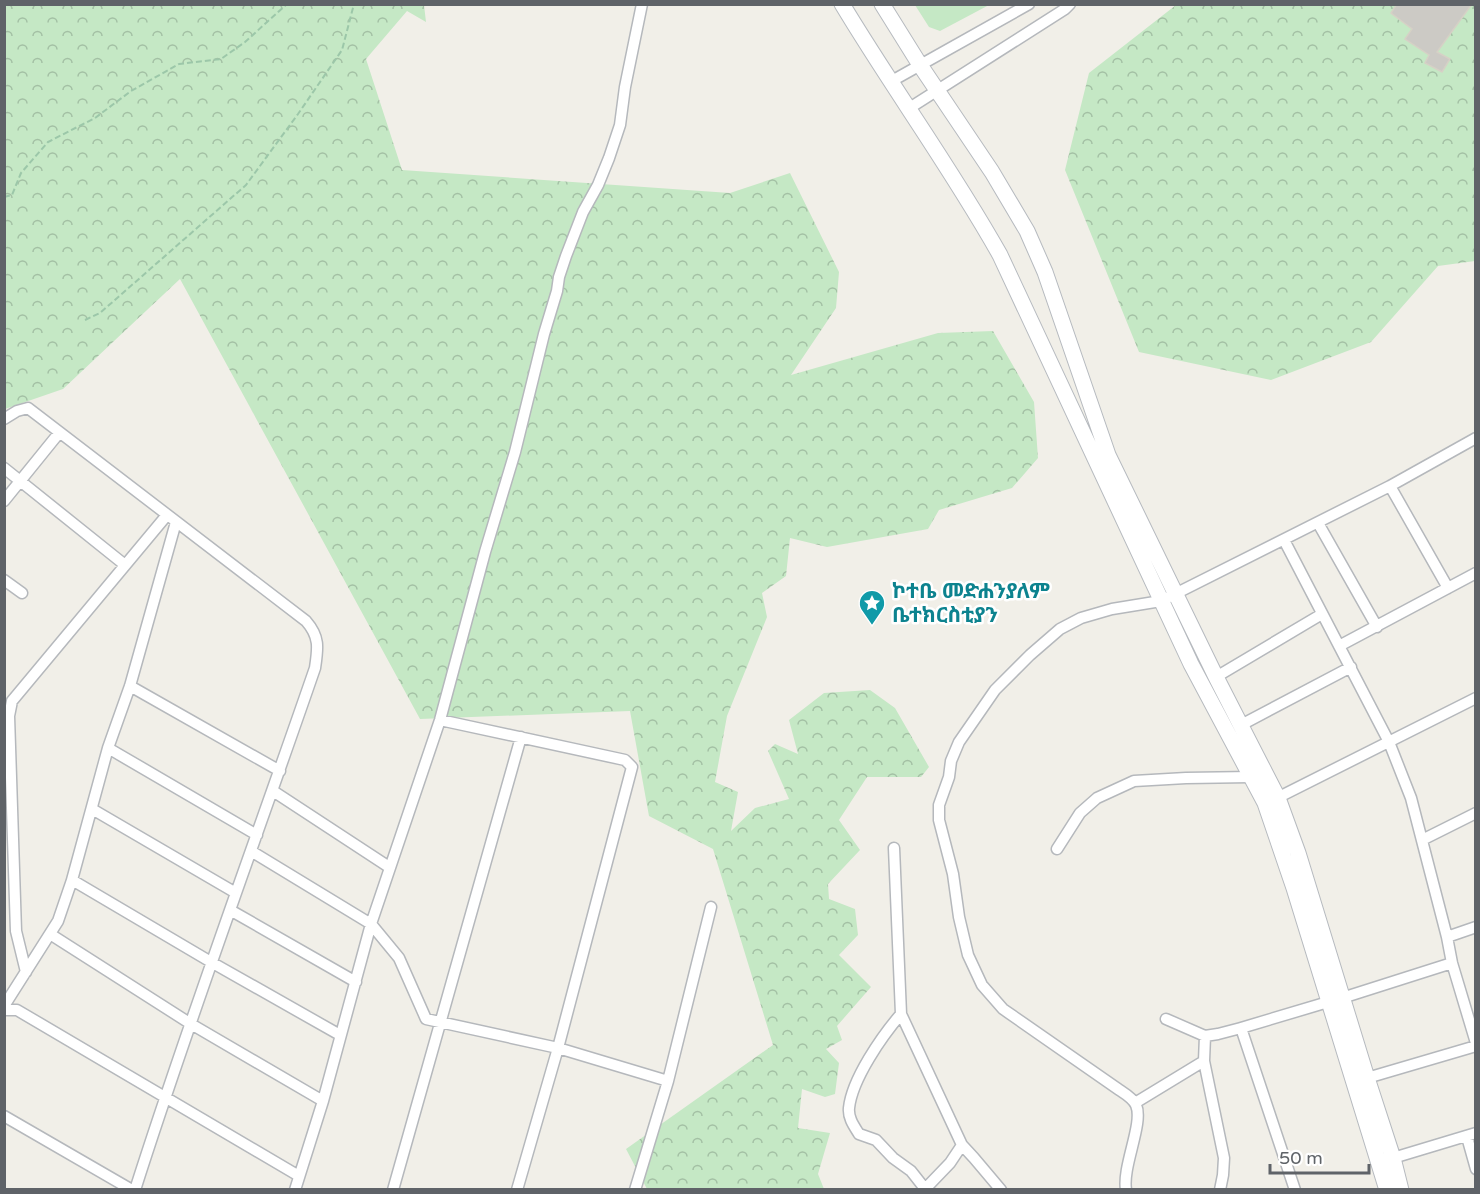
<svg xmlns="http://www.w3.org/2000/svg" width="1480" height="1194" font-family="'Varela Round','Noto Sans Ethiopic',sans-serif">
<defs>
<pattern id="forest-crowns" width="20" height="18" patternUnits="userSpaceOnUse" patternTransform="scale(1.5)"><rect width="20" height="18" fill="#c5e8c5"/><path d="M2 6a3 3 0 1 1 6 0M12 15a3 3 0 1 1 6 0" fill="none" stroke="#a3c0a4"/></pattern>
</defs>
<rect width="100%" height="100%" fill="#f1efe8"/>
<path fill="#c5e8c5" d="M934 4 989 5 940 31 929 27 915 5H931L932 6Z"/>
<path fill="url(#forest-crowns)" d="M4 5H424L426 22 407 11 366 59 402 170 730 193 790 173 839 272 836 308 791 375 938 333 993 331 1034 402 1038 458 1012 488 939 510 928 529 827 547 790 538 786 576 762 593 767 617 727 716 715 782 738 792 731 831 755 808 789 799 768 751 775 744 798 754 789 720 824 693 870 690 895 708 929 767 921 777H867L839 820 860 850 828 884 829 899 855 909 858 935 839 955 871 987 837 1026 842 1040 826 1049 839 1063 835 1094 825 1097 802 1089 798 1128 830 1133 818 1174 824 1189H647L626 1149 773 1045 713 849 649 816 630 711 420 719 180 279 63 389 5 409Z
M1176 5H1475V261L1438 266 1371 342 1271 380 1139 352 1065 170 1089 73Z"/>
<path fill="#cccac5" stroke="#d6d1c6" stroke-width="1.5" d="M1397 4H1472L1437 52 1450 59 1442 72 1425 63 1429 55 1405 39 1412 29 1391 13Z"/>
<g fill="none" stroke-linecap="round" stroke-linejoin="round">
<g stroke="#b5b8bc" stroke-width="13">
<path id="minor" d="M890 82 1029 4
M908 109 1065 9 1070 4
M4 419 17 411 28 408 306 621C320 637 318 648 315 668 255 842 191 1014 135 1190
M4 468 125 565
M1390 486 1448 588
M4 501 59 433
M1318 523 1377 627
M1284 540 1389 742 1411 798 1447 937 1452 963 1476 1043
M4 580 22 593
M1339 646 1476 573
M1216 677 1322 614
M130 686 280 771
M440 720 625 760 632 767 558 1048 517 1190
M1241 725 1351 667
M108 748 257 835
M273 791 389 867
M1271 801 1476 698
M92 809 236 893
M1422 840 1476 813
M894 848 901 1014 962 1145 974 1158 1001 1190
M1057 849 1080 813 1097 798 1134 781 1186 778 1251 777
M251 851 371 924 399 958 426 1019 558 1048 668 1081
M72 880 211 962 340 1035
M230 910 356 982
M50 934 191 1024 323 1101
M1447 937 1476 927
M26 972 16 931 9 716 12 701 167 515
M1342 998 1452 963
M4 1006 58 921 72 880 108 748 130 686 176 522
M4 1010H17L299 1176
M901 1014C882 1036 852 1079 849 1108 848 1118 854 1126 859 1134L876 1140 893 1158 911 1171 926 1190
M1166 1019 1205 1036 1218 1034 1241 1028 1328 1002
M1241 1028 1295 1190
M1205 1036 1204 1061 1224 1158 1223 1175 1220 1190
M1367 1078 1476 1046
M1135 1103 1204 1061
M4 1116 132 1190
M1467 1137 1476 1169
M1386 1158H1393L1476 1133
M925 1189 950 1163 962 1145
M295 1190 323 1101 371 924 440 720 485 552 515 452 544 334 557 291 559 277 566 256 583 212 598 185 609 158 620 125 625 87 642 4
M393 1190 521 737
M635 1190 668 1081 711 907
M1126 1190C1122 1166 1144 1123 1136 1105 1133 1098 1124 1093 1118 1089L1003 1009 982 985 968 955 959 917 953 874 939 820V805L949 777 951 761 959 742 995 690 1030 655 1060 629 1081 618 1112 609 1161 601 1175 594 1390 486 1476 438"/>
</g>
<g stroke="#b6babf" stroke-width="17">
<path id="secondary" d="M842 4C893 89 952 169 1000 255L1191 664 1265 803 1294 888 1387 1190
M882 4 920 65 992 172 1027 231 1045 272 1108 455 1216 677 1278 798 1298 853 1367 1078 1393 1158 1401 1190"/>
</g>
<path stroke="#9cc7a9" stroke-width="2" stroke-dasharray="6 3" stroke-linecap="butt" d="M4 197 12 195 21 173 48 142 95 118 131 91 179 64 221 59 245 42 287 4
M85 320 100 313 246 185 298 114 342 50 354 4"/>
<use href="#minor" stroke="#fff" stroke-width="10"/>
<use href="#secondary" stroke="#fff" stroke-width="15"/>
</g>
<defs>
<g id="sight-pin" transform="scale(1.35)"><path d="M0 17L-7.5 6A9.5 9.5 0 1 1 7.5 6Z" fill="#0f9aa8" stroke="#fff"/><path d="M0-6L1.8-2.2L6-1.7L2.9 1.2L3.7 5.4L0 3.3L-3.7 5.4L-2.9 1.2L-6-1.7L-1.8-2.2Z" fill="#fff"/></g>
</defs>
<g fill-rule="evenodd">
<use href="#sight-pin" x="872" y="603"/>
</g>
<g text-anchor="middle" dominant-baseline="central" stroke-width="5" stroke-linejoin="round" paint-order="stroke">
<g font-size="21" font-weight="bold" fill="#0d838f" stroke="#fff" text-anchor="start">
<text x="892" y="591">ኮተቤ መድሐንያለም<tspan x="892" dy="24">ቤተክርስቲያን</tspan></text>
</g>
</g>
<rect width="1480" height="1194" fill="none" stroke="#5f6368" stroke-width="12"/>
<path d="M1270 1164v9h99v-9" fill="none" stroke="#5f6368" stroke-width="3"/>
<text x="1279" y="1164" font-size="18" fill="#5f6368" stroke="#ffffff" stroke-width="4.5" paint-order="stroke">50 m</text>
</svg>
